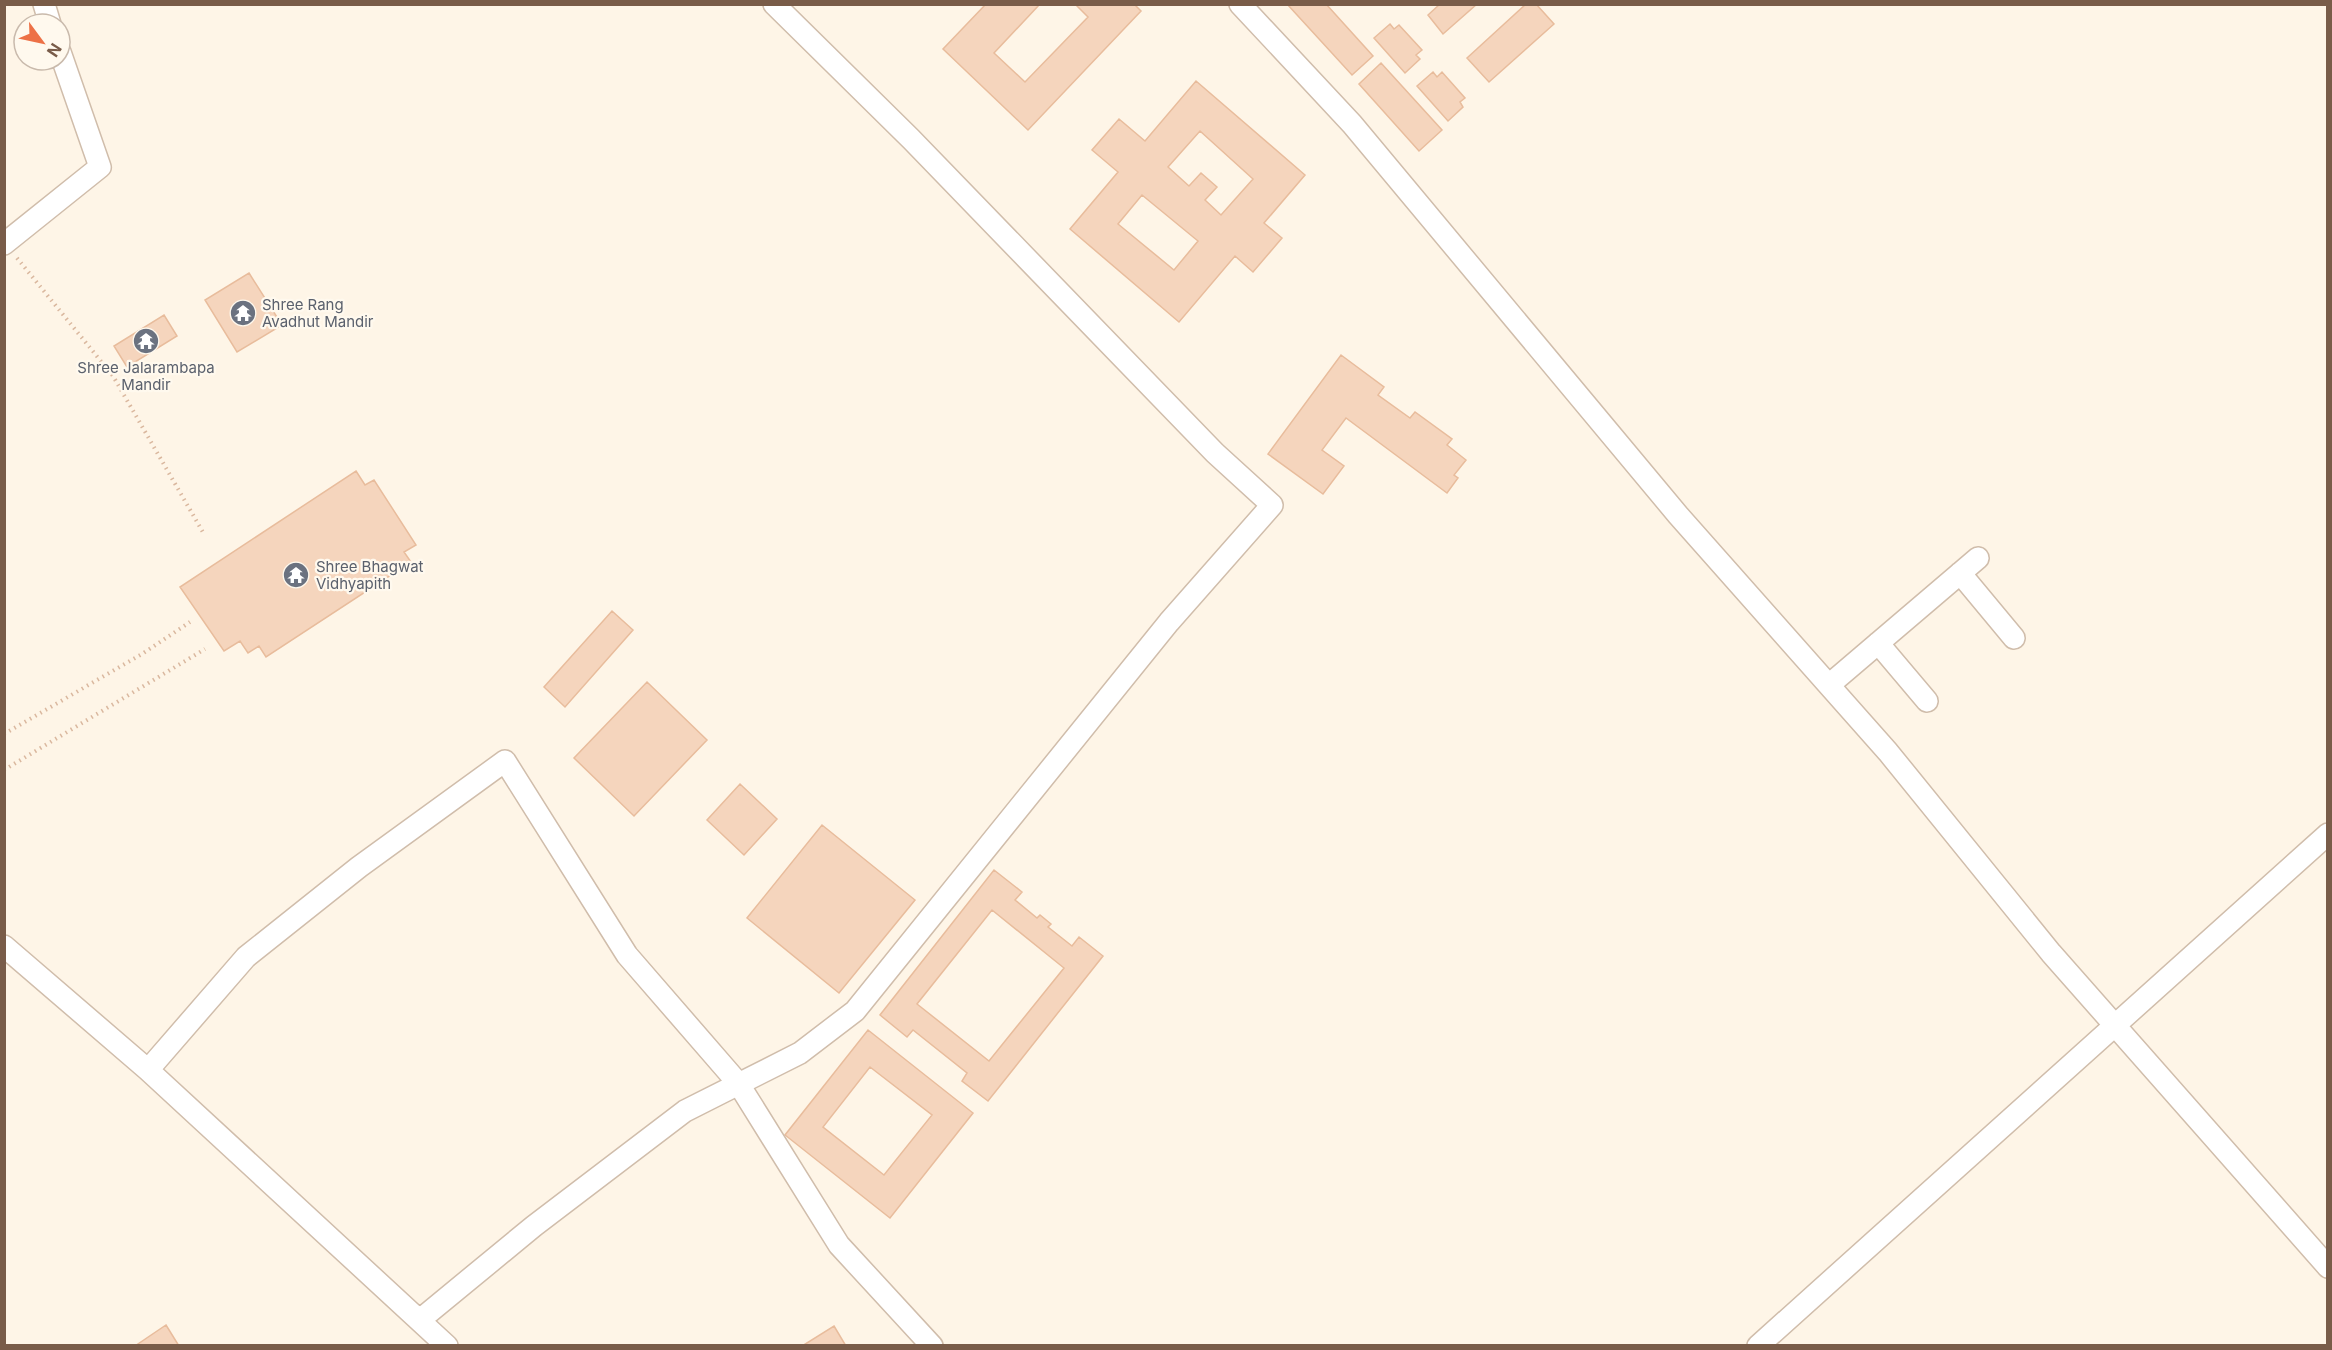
<svg xmlns="http://www.w3.org/2000/svg" width="2332" height="1350" font-family="Inter,sans-serif">
<rect width="100%" height="100%" fill="#fef5e7"/>
<path fill="#f5d5bd" stroke="#e8bc9c" stroke-width="1.5" fill-rule="evenodd" d="M986 4H1040L994 53 1025 82 1088 17 1075 4H1134L1141 11 1028 130 943 49Z
M1287 4H1326L1373 56 1352 75Z
M1440 4H1477L1443 34 1428 15Z
M1526 4H1536L1554 24 1489 82 1467 58Z
M1390 24 1394 29 1399 25 1422 50 1416 55 1420 59 1405 73 1374 38Z
M1381 63 1442 130 1419 151 1359 84Z
M1433 72 1437 77 1442 72 1465 98 1460 102 1463 107 1448 121 1417 86Z
M1196 81 1305 175 1264 223 1282 238 1253 272 1235 256 1179 322 1070 229 1118 172 1092 150 1119 119 1145 141ZM1200 131 1253 179 1221 215 1205 200 1217 187 1201 173 1189 186 1168 167ZM1142 195 1198 241 1174 270 1118 224Z
M249 273 282 325 237 352 205 300Z
M164 315 177 336 127 367 114 346Z
M1341 355 1384 387 1378 395 1410 418 1415 412 1452 439 1447 445 1466 460 1454 475 1458 478 1447 493 1346 418 1322 450 1344 466 1323 494 1268 454Z
M356 471 365 485 374 480 416 545 404 552 411 562 266 657 259 646 248 653 240 641 224 651 180 587Z
M612 611 633 630 565 707 544 687Z
M647 682 707 740 634 816 574 758Z
M740 784 777 819 744 855 707 820Z
M822 825 915 900 839 993 747 918Z
M994 870 1022 892 1015 900 1037 918 1040 915 1051 924 1048 927 1072 946 1079 937 1103 956 988 1101 962 1081 967 1073 913 1030 907 1037 880 1015ZM992 910 1064 968 989 1061 917 1004Z
M868 1030 973 1113 890 1218 785 1135ZM870 1067 932 1115 884 1175 823 1127Z
M166 1325 179 1346H135Z
M834 1326 846 1346H802Z"/>
<g fill="none" stroke-linecap="round" stroke-linejoin="round">
<g stroke="#d0bdab" stroke-width="24">
<path id="minor" d="M44 4 50 24
M1240 4 1352 124 1678 515 1888 752 2051 953 2328 1267
M4 244 100 167 60 52
M1960 573 2014 638
M1878 643 1927 701
M1829 685 1978 558
M4 946 148 1070 447 1346
M148 1070 246 957 359 867 505 761 627 955 738 1083 839 1245 932 1346
M421 1319 534 1226 685 1111 800 1053 855 1011 1169 622 1272 505 1215 453 911 139 774 4
M1758 1346 2328 834"/>
</g>
<path stroke="#dab89f" stroke-width="4" stroke-dasharray="1.5 4.5" stroke-linecap="butt" d="M17 258 113 376 204 534
M4 734 142 654 190 622
M4 770 205 649"/>
<use href="#minor" stroke="#fff" stroke-width="21"/>
</g>
<defs>
<g id="temple-disc" transform="scale(1.35)"><circle r="9.5" fill="#6b7280" stroke="#fff9ee"/><path d="M0-6L5-2H3V0L6.5 2.5H4V6H1.5V3h-3V6H-4V2.5H-6.5L-3 0V-2H-5Z" fill="#fff"/></g>
</defs>
<g fill-rule="evenodd">
<use href="#temple-disc" x="243" y="313"/>
<use href="#temple-disc" x="146" y="341"/>
<use href="#temple-disc" x="296" y="575"/>
</g>
<g text-anchor="middle" dominant-baseline="central" stroke-width="4.5" stroke-linejoin="round" paint-order="stroke">
<g font-size="15" fill="#5b616d" stroke="#fff9ee" text-anchor="start">
<text x="262" y="304">Shree Rang<tspan x="262" dy="17">Avadhut Mandir</tspan></text>
<text x="146" y="367" text-anchor="middle">Shree Jalarambapa<tspan x="146" dy="17">Mandir</tspan></text>
<text x="316" y="566">Shree Bhagwat<tspan x="316" dy="17">Vidhyapith</tspan></text>
</g>
</g>
<rect width="2332" height="1350" fill="none" stroke="#795c49" stroke-width="12"/>
<g transform="translate(42 42) rotate(123)"><circle r="28" fill="#fff9ee" stroke="#c9baac" stroke-width="1.5"/>
<path d="M0-4.5L10 22L0 15L-10 22Z" fill="#ed7146"/>
<text y="-9" font-size="16" font-weight="bold" text-anchor="middle" fill="#795c49">N</text>
</g>
</svg>
